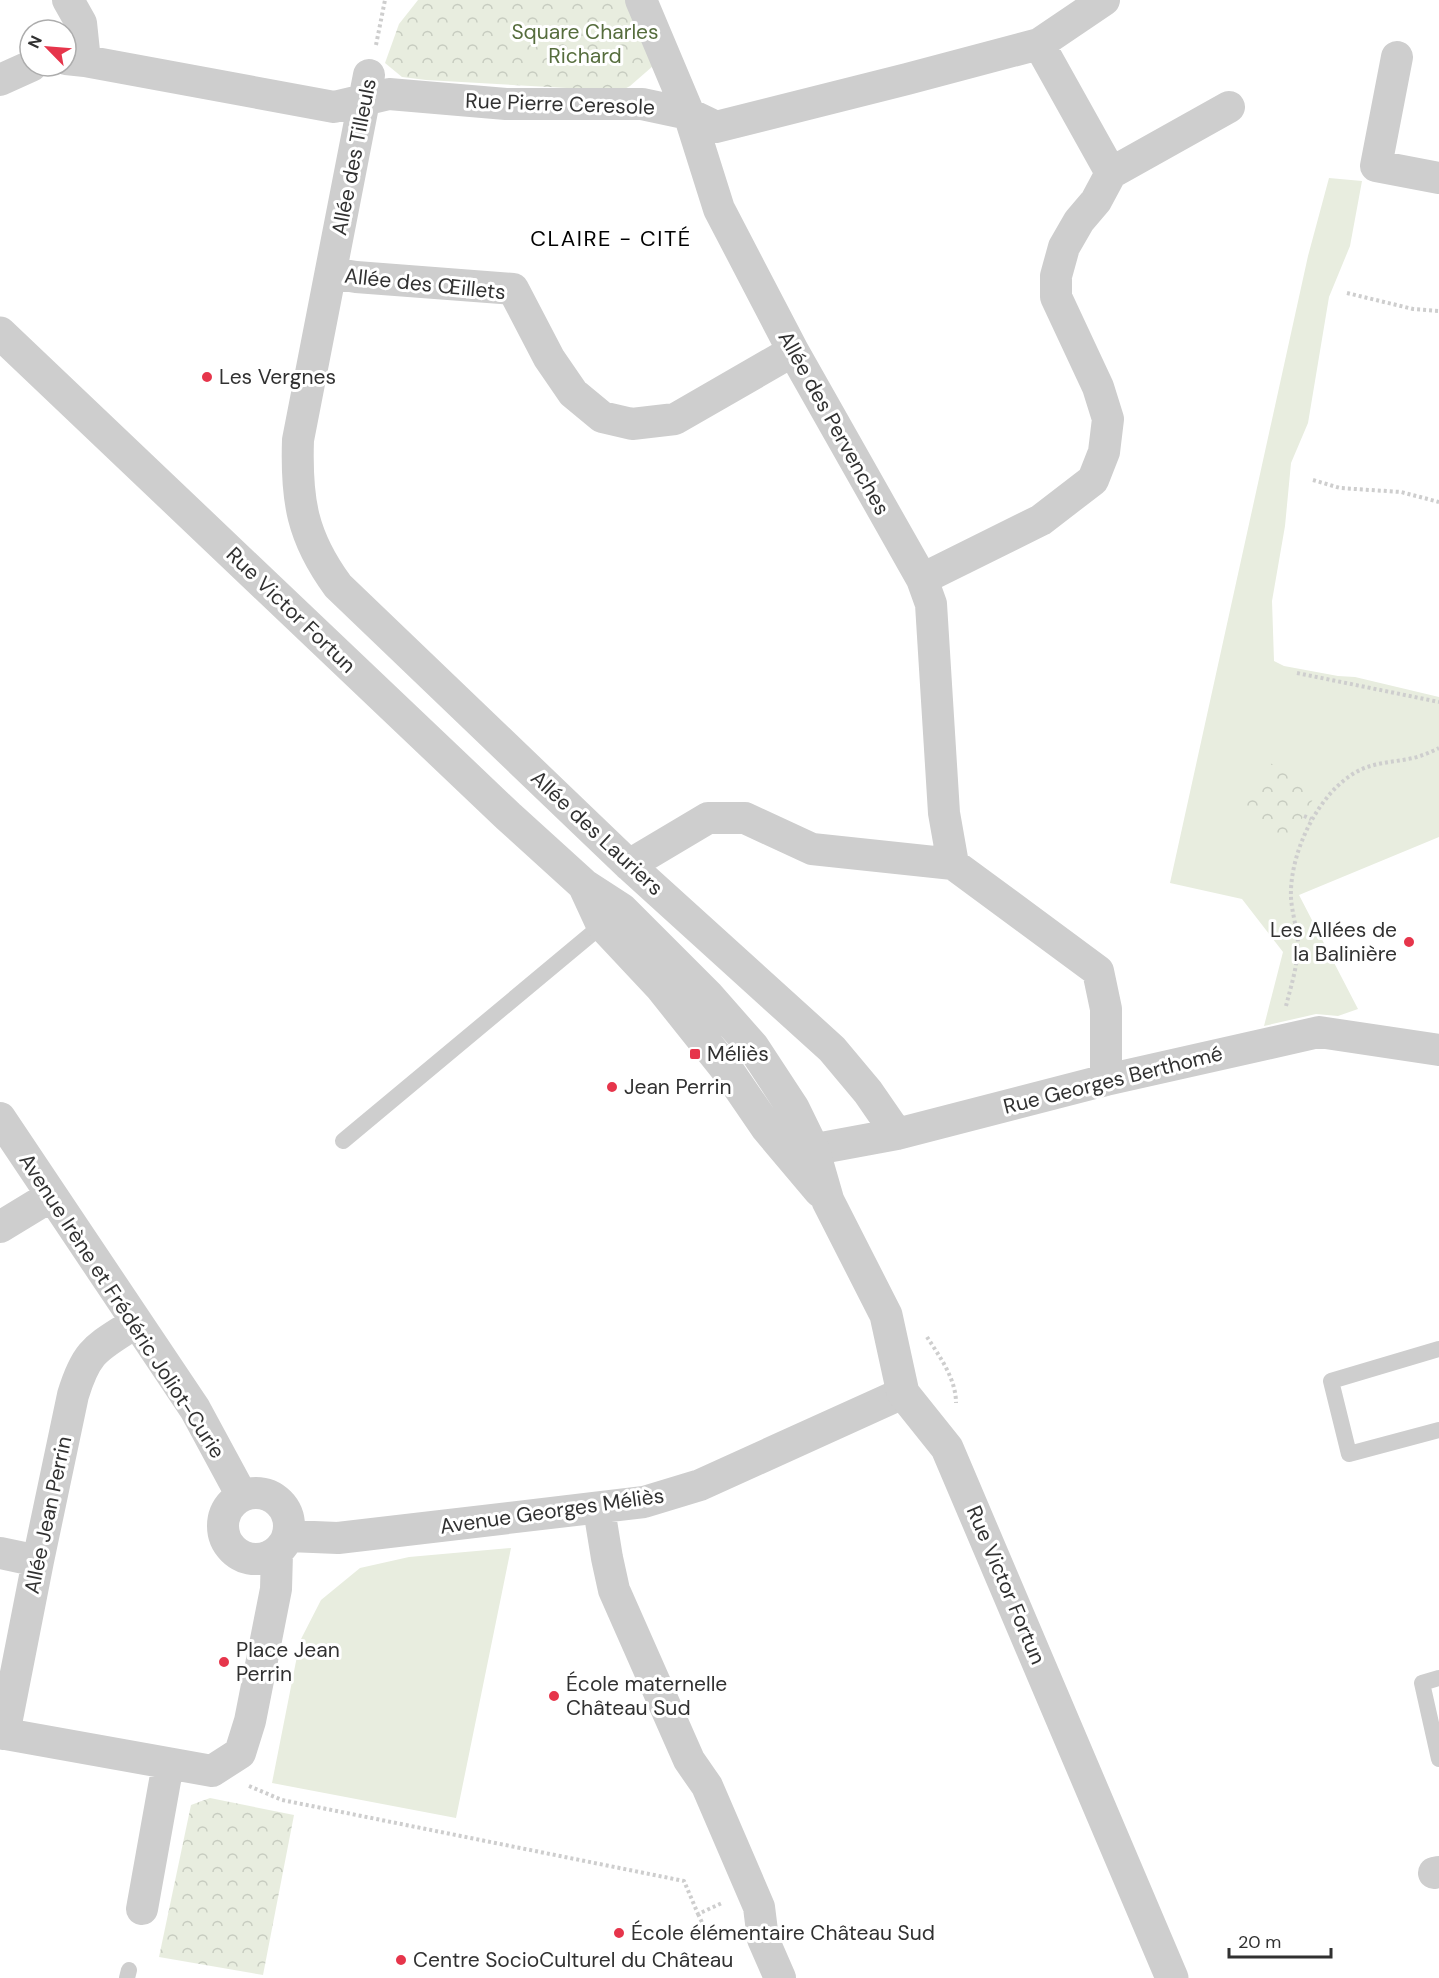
<svg xmlns="http://www.w3.org/2000/svg" width="1439" height="1978" font-family="'DM Sans',sans-serif">
<defs>
<pattern id="forest-crowns" width="20" height="18" patternUnits="userSpaceOnUse" patternTransform="scale(1.5)"><rect width="20" height="18" fill="#e8eddf"/><path d="M2 6a3 3 0 1 1 6 0M12 15a3 3 0 1 1 6 0" fill="none" stroke="#c7ccc0"/></pattern>
</defs>
<rect width="100%" height="100%" fill="#fff"/>
<path fill="#e8eddf" d="M1329 178 1362 181 1350 246 1329 297 1308 423 1291 463 1285 526 1272 601 1274 661 1284 666 1338 676 1355 677 1439 697V837L1299 895 1358 1009 1338 1016 1316 1014 1264 1026 1283 952 1242 899 1170 883 1308 256Z
M511 1548 456 1818 272 1783 300 1641 321 1600 360 1568 409 1557Z"/>
<path fill="url(#forest-crowns)" d="M418 0H626L653 66 630 86 621 91 426 80 402 77 385 63 399 24Z
M1270 763 1318 790 1289 842 1241 814Z
M210 1798 294 1815 263 1975 159 1957 191 1805Z"/>
<g fill="none" stroke-linecap="round" stroke-linejoin="round">
<path stroke="#cecece" stroke-width="4" stroke-dasharray="3 3" stroke-linecap="butt" d="M376 45 385 0
M1347 293 1413 309 1439 311
M1313 480 1340 488 1401 492 1439 502
M1297 673 1439 702
M1304 816 1311 819
M1286 1006C1291 986 1298 965 1298 943 1297 928 1292 913 1291 898 1289 853 1319 790 1360 770 1377 762 1395 762 1413 758 1422 756 1431 752 1439 748
M927 1337C940 1357 956 1379 956 1403
M249 1786 282 1800 684 1881 698 1914 722 1903
M698 1914 705 1929"/>
<path stroke="#cecece" stroke-width="16" d="M343 1141 607 921
M1439 1349 1331 1381 1349 1454 1439 1430
M1439 1678 1422 1683 1439 1759
M127 1978 129 1970"/>
<path stroke="#cecece" stroke-width="32" d="M68 0 81 23 85 61
M641 0 689 114 719 209 793 351 922 579 931 604 944 813 953 864
M1397 57 1376 166 1439 178
M66 59 85 61 334 107 389 94 506 104H642L689 114 716 127 907 79 1039 44 1104 0
M369 75 298 440C296 500 302 537 338 586L629 865 832 1049 868 1092 897 1134
M0 80 31 66
M1111 173 1229 107
M332 273 356 277 513 289 549 358 573 393 602 417 632 424 675 419 793 351
M922 579 1041 520 1093 480 1104 452 1108 419 1098 387 1056 297V276L1064 247 1079 221 1096 201 1111 173 1039 44
M629 865 708 818H745L812 849 953 864 1098 971 1106 1009V1080
M0 1118 195 1409 242 1496
M789 1154 897 1134 1106 1080 1319 1032 1439 1050
M0 1227 51 1196
M223 1526a33 33 0 1 1 66 0a33 33 0 1 1-66 0Z
M599 1509 607 1558 614 1590 689 1760 707 1786 759 1907 763 1939 780 1978
M289 1536 338 1538 644 1502 700 1485 903 1393
M0 1553 38 1561
M0 1733 212 1771 240 1753 250 1721 276 1589 277 1553
M4 1734 38 1561 73 1395C87 1349 97 1348 135 1323
M1434 1873 1439 1872
M142 1909 168 1764"/>
<path stroke="#cecece" stroke-width="33" d="M0 333 508 816 584 885 621 909 708 996 753 1047 793 1108 813 1149 828 1201 886 1315 903 1393 947 1448 1172 1978
M584 885 602 924 661 987 728 1071 767 1128 820 1191"/>
</g>
<g fill="#e6354b" stroke="#fff" stroke-width="2">
<circle cx="207" cy="377" r="6"/>
<circle cx="1409" cy="942" r="6"/>
<rect x="689" y="1048" width="12" height="12" rx="3"/>
<circle cx="612" cy="1087" r="6"/>
<circle cx="224" cy="1662" r="6"/>
<circle cx="554" cy="1696" r="6"/>
<circle cx="619" cy="1933" r="6"/>
<circle cx="401" cy="1960" r="6"/>
</g>
<g text-anchor="middle" dominant-baseline="central" stroke-width="6" stroke-linejoin="round" paint-order="stroke">
<g font-size="21" fill="#566d3d" stroke="#fff">
<text x="585" y="32">Square Charles<tspan x="585" dy="24">Richard</tspan></text>
</g>
<g font-size="21" fill="#313131" stroke="#fff">
<text transform="translate(560 104) rotate(2)">Rue Pierre Ceresole</text>
<text transform="translate(354 157) rotate(-79)">Allée des Tilleuls</text>
<text transform="translate(425 284) rotate(6)">Allée des Œillets</text>
<text transform="translate(834 423) rotate(61)">Allée des Pervenches</text>
<text transform="translate(291 610) rotate(44)">Rue Victor Fortun</text>
<text transform="translate(597 833) rotate(43)">Allée des Lauriers</text>
<text transform="translate(1113 1080) rotate(-14)">Rue Georges Berthomé</text>
<text transform="translate(122 1306) rotate(57)">Avenue Irène et Frédéric Joliot-Curie</text>
<text transform="translate(552 1511) rotate(-8)">Avenue Georges Méliès</text>
<text transform="translate(48 1515) rotate(-78)">Allée Jean Perrin</text>
<text transform="translate(1006 1585) rotate(67)">Rue Victor Fortun</text>
</g>
<g font-size="21" fill="#313131" stroke="#fff" text-anchor="start">
<text x="219" y="377">Les Vergnes</text>
<text x="1397" y="930" text-anchor="end">Les Allées de<tspan x="1397" dy="24">la Balinière</tspan></text>
<text x="707" y="1054">Méliès</text>
<text x="624" y="1087">Jean Perrin</text>
<text x="236" y="1650">Place Jean<tspan x="236" dy="24">Perrin</tspan></text>
<text x="566" y="1684">École maternelle<tspan x="566" dy="24">Château Sud</tspan></text>
<text x="631" y="1933">École élémentaire Château Sud</text>
<text x="413" y="1960">Centre SocioCulturel du Château</text>
</g>
<g font-size="22" letter-spacing="1.5" fill="#000" stroke="#fff">
<text x="611" y="238">CLAIRE - CITÉ</text>
</g>
</g>
<g transform="translate(48 48) rotate(295)"><circle r="28" fill="#ffffff" stroke="#adadad" stroke-width="1.5"/>
<path d="M0-4.5L10 22L0 15L-10 22Z" fill="#e6354b"/>
<text y="-9" font-size="16" font-weight="bold" text-anchor="middle" fill="#313131">N</text>
</g>
<path d="M1229 1948v9h102v-9" fill="none" stroke="#313131" stroke-width="3"/>
<text x="1238" y="1948" font-size="18" fill="#313131" stroke="#ffffff" stroke-width="4.5" paint-order="stroke">20 m</text>
</svg>
